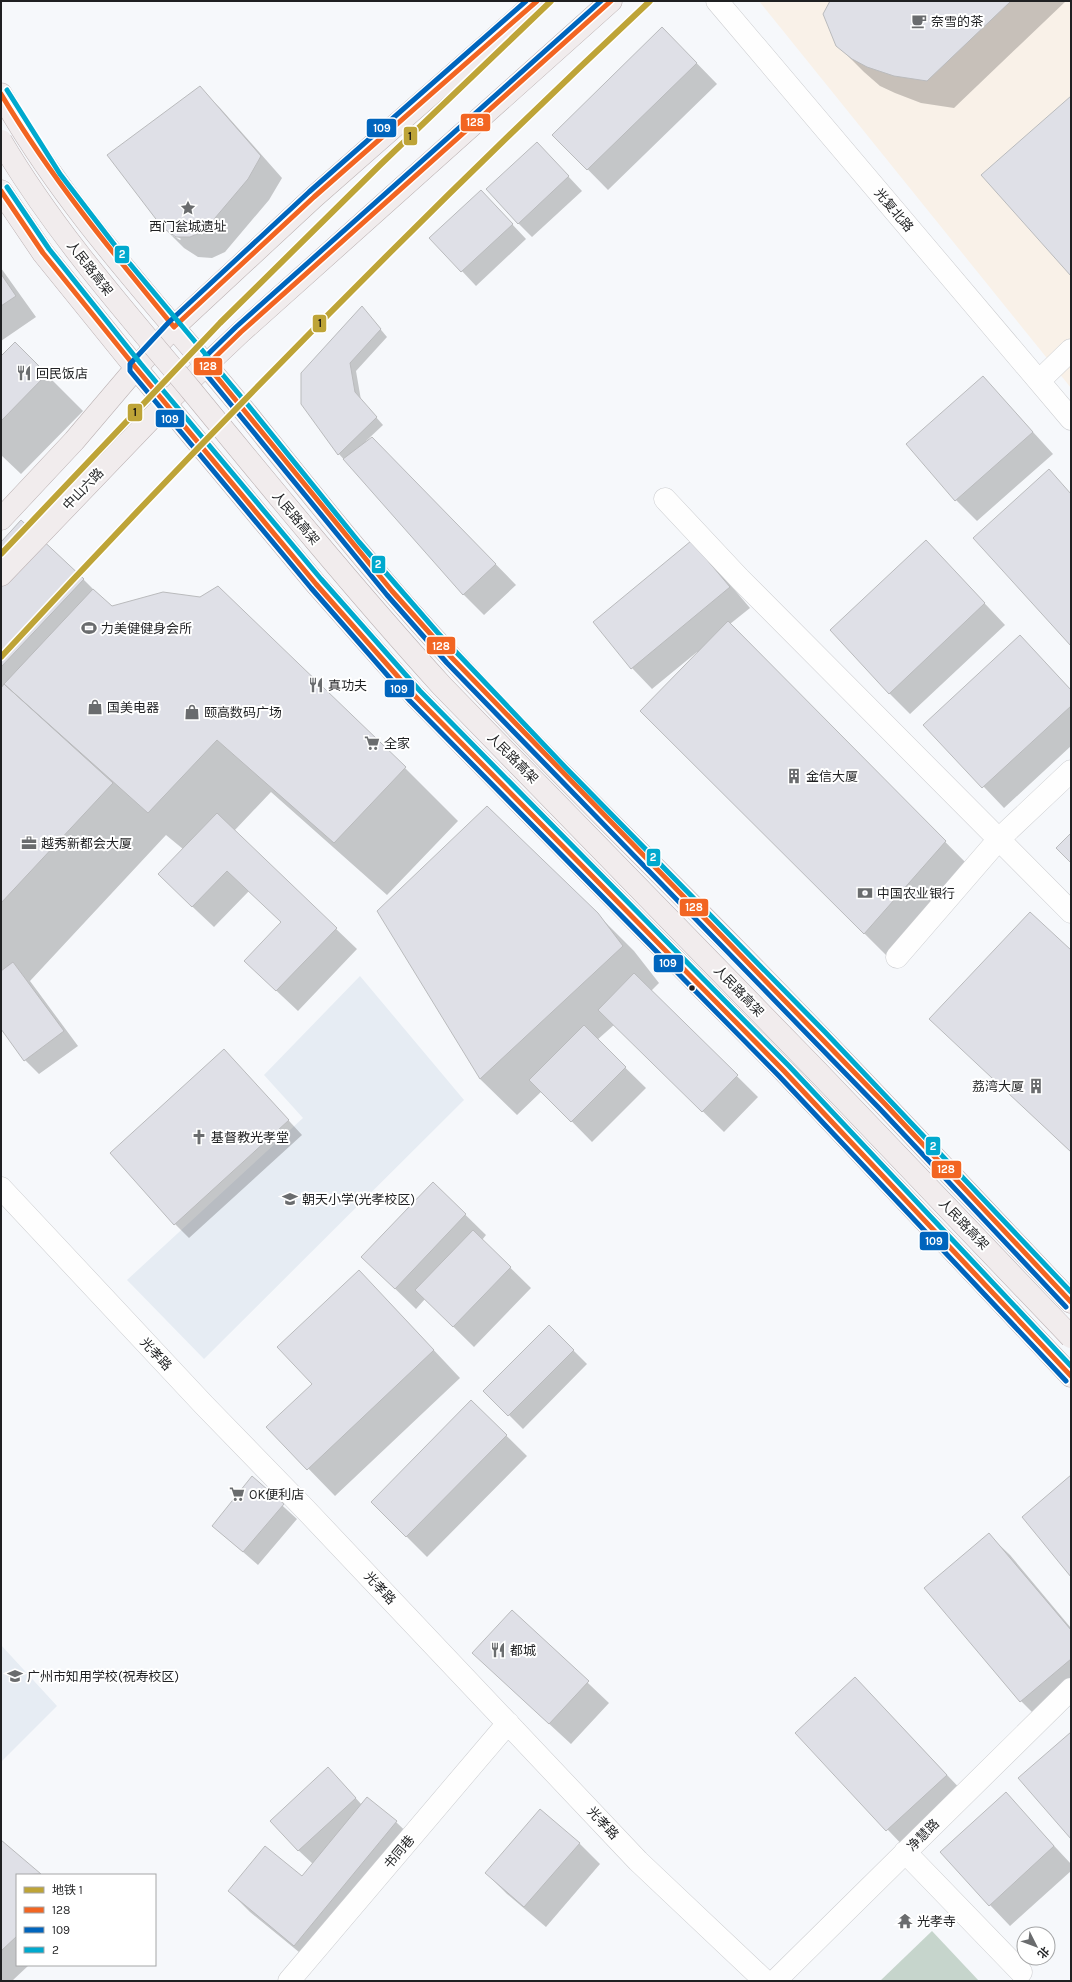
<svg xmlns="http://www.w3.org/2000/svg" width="1072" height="1982" font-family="Karla,'Noto Sans SC',sans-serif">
<rect width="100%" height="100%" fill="#f6f8fb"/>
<path fill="#f9f1e8" d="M759 1H1071V388Z"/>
<path fill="#e6ecf3" d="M360 976 464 1100 204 1359 127 1280 303 1118 264 1075Z
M1 1645 57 1706 1 1762Z"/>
<path fill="#c6d5cc" d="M932 1931 979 1981H880Z"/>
<path fill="#0003" fill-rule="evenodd" d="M832 1H1066L954 108 921 103 895 93 880 86 864 72 837 45Z
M683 49 717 84 608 190 554 135Z
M200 88 221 109 282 178 269 200 225 252 212 258 198 257 184 248 163 227ZM172 233 181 239 180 240 172 235Z
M537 143 582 191 532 237 518 223Z
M495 206 526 239 476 286 431 238Z
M1 268 36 317 1 341Z
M362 307 387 337 356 371 361 400 383 425 366 441 393 459 516 585 484 615 463 594 339 454 302 404Z
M15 343 83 411 21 474 1 455V357Z
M983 377 1053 454 977 521 956 500Z
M926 541 1005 625 910 714 889 693Z
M691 542 712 563 750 608 730 624 972 869 891 960 641 711 698 653 697 652 652 689 632 668Z
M1 543 83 579 111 607 405 768 458 821 387 895 271 792 234 831 357 949 298 1011 266 981 282 923 249 891 214 927 180 895 183 849 166 835 30 981 78 1046 39 1074 25 1060 1 1027Z
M1020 636 1071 690V746L1004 808 925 725Z
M597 914 634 951 659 983 651 991 758 1097 724 1132 614 1025 597 1040 646 1088 592 1142 542 1091 517 1115 480 1079Z
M1071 952V1152L931 1019Z
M224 1050 302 1135 189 1238 175 1224Z
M433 1183 486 1235 482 1240 531 1288 474 1347 425 1299 416 1309 383 1277Z
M385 1298 460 1378 335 1496 268 1427 313 1384Z
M549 1326 587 1364 523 1429 485 1391Z
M471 1401 527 1456 427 1557 393 1523Z
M252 1478 297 1519 258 1565 213 1526Z
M989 1535 1010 1555 1071 1628V1697L1042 1722 1021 1701Z
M512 1611 609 1703 571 1744 494 1673Z
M875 1699 967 1796 908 1851 796 1733Z
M342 1783 362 1805 396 1822 417 1842 316 1966 250 1912 229 1891 302 1878 313 1864 298 1850Z
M1006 1794 1071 1864V1871L1010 1926 990 1905Z
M1 1841 40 1875H17V1965H29L12 1981H1Z
M579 1843 600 1864 546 1927 507 1894 486 1873Z"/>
<path fill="#dfe0e7" stroke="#babbbd" d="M830 1H1011L927 81 894 76 867 67 852 59 836 46 823 14Z
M662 27 697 63 587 170 552 135Z
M200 86 261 156 248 179 204 231 190 237H176L162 227 107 155Z
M1071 96V276L981 175Z
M537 142 569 176 518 224 486 189Z
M481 190 513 224 461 272 429 238Z
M1 274 16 296 1 306Z
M362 306 381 329 350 363 355 392 377 417 338 455 301 404V373Z
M15 342 47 374 1 421V356Z
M983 376 1033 432 955 501 906 444Z
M372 437 496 564 463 595 343 459Z
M1049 469 1071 494V646L973 538Z
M21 520 84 579 1 667V542Z
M926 540 985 603 889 694 830 630Z
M691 541 730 587 631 669 593 622Z
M218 586 406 767 334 843 217 740 148 813 4 684 93 589 112 606 163 592 200 597Z
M728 621 946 841 864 934 640 711Z
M1020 635 1071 690V706L982 788 923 725Z
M4 684 113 783 1 903V688Z
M487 806 598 913 623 946 480 1079 377 911Z
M217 813 337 928 276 991 244 961 281 922 227 871 192 907 158 874Z
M1071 833V863L1056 848Z
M1030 912 1071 950V1152L929 1019Z
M13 962 64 1031 24 1061 1 1029V971Z
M634 973 738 1075 702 1112 598 1010Z
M584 1025 626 1067 571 1122 529 1080Z
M224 1049 289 1120 174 1225 110 1153Z
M433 1182 466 1214 395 1289 361 1257Z
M473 1230 511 1267 453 1327 415 1290Z
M359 1270 434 1350 307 1470 266 1427 312 1384 277 1347Z
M549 1325 574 1350 508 1416 483 1391Z
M471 1400 507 1435 406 1537 371 1502Z
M1071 1475V1577L1022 1517Z
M252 1476 284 1504 243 1552 212 1526Z
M989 1533 1071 1630V1659L1020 1702 924 1588Z
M512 1610 589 1681 549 1724 472 1653Z
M855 1677 947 1775 886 1831 795 1733Z
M1071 1732V1839L1018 1778Z
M328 1767 356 1798 298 1851 270 1821Z
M1006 1792 1054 1846 989 1906 940 1852Z
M367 1797 397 1821 294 1946 228 1891 265 1846 302 1876Z
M540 1809 580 1843 524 1907 485 1873Z
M1 1840 41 1874 17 1875V1936L1 1951Z"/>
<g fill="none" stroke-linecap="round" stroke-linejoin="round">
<g stroke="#cccdd0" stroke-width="23">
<path id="minor" d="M717 1 1071 419
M1039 381 1071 350
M665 499 739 578 1071 912
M897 957 999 839 1071 771
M1 1188 204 1405 305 1509 638 1861 765 1981
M905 1852 1021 1972
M289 1981 508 1723
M775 1981 1071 1689"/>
</g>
<g stroke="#bbb1b2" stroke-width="23">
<path id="major" d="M1 94C66 210 159 307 243 409 292 470 341 532 392 591 500 716 619 831 735 949 849 1065 959 1184 1071 1302
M1 191 43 253 136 368 316 584 415 696 784 1071 1071 1376
M1 519 74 441 136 368 174 327 314 197 537 1
M1 575 166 403 241 332 611 1"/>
</g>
<use href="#minor" stroke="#fefefe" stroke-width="22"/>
<use href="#major" stroke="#f1eced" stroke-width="22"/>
<g stroke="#bbb1b2" stroke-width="23" stroke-linecap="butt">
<path id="major-bridge" d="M1 141C54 231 124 310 191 390 273 490 355 590 442 686L817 1071 1071 1337"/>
</g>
<use href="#major-bridge" stroke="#f1eced" stroke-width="22"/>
<g stroke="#fff" stroke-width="8">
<path id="bus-1" d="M611 1 241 332 207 365 392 591 452 658 885 1104 1071 1302
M1 94C51 178 112 252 174 327L314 197 537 1
M1 191 43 253 136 368 316 584 415 696 784 1071 1071 1376"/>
</g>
<g stroke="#fff" stroke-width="8">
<path id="bus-2" d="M526 1 309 192 169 322 130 364V371L311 588 410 701 779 1076 1066 1381
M601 1 236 327 202 360 201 368 387 595 447 663 880 1109 1066 1307"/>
</g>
<g stroke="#fff" stroke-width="8">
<path id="bus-3" d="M7 90 60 174 120 252 248 405 359 542 438 633 566 768 825 1032 1071 1292
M7 187 49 249 141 364 321 579 420 691 789 1066 1071 1366"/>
</g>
<use href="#bus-1" stroke="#f26522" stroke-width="5"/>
<use href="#bus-2" stroke="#0065bd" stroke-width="5"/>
<use href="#bus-3" stroke="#00a9ce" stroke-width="5"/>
<g stroke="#fff" stroke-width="9">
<path id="metro-1" d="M1 554 220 323 380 165 551 1
M1 657C210 431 425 212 650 1"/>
</g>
<use href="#metro-1" stroke="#bea437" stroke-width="6"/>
</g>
<defs>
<g id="cafe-bare" transform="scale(1.2)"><path d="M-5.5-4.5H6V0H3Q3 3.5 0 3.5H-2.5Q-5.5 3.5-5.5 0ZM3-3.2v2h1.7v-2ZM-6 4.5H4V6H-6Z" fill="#6a6c6e" stroke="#fff" stroke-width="2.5" paint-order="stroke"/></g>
<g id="sight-bare" transform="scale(1.2)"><path d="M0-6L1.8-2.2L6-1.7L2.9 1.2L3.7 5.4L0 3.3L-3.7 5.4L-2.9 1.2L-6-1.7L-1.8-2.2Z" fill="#6a6c6e" stroke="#fff" stroke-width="2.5" paint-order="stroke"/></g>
<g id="restaurant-bare" transform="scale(1.2)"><path d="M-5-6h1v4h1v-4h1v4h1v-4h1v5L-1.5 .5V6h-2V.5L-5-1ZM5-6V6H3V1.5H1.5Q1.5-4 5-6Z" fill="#6a6c6e" stroke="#fff" stroke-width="2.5" paint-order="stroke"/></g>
<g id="stadium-bare" transform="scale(1.2)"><path d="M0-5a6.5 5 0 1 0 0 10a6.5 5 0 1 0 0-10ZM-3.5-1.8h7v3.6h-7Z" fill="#6a6c6e" stroke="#fff" stroke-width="2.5" paint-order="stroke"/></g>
<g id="shop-bare" transform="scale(1.2)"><path d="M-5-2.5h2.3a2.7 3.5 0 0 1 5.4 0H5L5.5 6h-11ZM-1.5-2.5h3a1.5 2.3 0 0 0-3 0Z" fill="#6a6c6e" stroke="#fff" stroke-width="2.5" paint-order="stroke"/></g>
<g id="supermarket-bare" transform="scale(1.2)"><path d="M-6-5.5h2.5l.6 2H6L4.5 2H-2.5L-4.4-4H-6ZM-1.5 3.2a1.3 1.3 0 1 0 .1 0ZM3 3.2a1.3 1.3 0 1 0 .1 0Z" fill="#6a6c6e" stroke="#fff" stroke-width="2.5" paint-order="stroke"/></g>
<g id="building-bare" transform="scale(1.2)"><path d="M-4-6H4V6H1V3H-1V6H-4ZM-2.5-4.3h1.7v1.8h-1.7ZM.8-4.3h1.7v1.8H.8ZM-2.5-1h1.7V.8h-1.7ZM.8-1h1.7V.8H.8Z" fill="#6a6c6e" stroke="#fff" stroke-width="2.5" paint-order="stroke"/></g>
<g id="office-bare" transform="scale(1.2)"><path d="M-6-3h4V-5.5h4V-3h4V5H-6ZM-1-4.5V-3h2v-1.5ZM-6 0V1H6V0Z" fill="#6a6c6e" stroke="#fff" stroke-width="2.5" paint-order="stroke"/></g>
<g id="bank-bare" transform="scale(1.2)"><path d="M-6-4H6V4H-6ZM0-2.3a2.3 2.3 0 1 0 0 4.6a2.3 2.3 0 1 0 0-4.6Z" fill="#6a6c6e" stroke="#fff" stroke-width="2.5" paint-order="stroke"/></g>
<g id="church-bare" transform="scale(1.2)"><path d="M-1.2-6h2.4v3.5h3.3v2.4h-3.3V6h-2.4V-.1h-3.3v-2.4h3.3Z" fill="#6a6c6e" stroke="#fff" stroke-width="2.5" paint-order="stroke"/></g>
<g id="school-bare" transform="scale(1.2)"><path d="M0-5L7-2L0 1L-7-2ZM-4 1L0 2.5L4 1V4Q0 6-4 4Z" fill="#6a6c6e" stroke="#fff" stroke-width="2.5" paint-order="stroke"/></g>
<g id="temple-bare" transform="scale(1.2)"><path d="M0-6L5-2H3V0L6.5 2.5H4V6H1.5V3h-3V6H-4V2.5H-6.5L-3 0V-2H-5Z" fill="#6a6c6e" stroke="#fff" stroke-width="2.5" paint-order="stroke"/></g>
</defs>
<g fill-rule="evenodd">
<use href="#cafe-bare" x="919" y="21"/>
<use href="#sight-bare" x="188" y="208"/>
<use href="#restaurant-bare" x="24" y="373"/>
<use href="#stadium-bare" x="89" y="628"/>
<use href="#restaurant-bare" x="316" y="685"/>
<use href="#shop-bare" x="95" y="707"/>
<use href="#shop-bare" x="192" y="712"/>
<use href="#supermarket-bare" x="372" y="743"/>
<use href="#building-bare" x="794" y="776"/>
<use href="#office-bare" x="29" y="843"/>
<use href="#bank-bare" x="865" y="893"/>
<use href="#building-bare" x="1036" y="1086"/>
<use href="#church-bare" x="199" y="1137"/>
<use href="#school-bare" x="290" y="1199"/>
<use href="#supermarket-bare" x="237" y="1494"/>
<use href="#restaurant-bare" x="498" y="1650"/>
<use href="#school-bare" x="15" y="1676"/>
<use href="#temple-bare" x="905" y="1921"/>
</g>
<circle fill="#1f2022" stroke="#fff" stroke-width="1.5" cx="692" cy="988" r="3.5"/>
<g text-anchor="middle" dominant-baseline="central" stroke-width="4" stroke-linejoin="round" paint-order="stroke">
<g font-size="13" fill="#1f2022" stroke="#fff" text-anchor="start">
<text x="931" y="21">奈雪的茶</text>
<text x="188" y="226" text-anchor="middle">西门瓮城遗址</text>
<text x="36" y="373">回民饭店</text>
<text x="101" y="628">力美健健身会所</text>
<text x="328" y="685">真功夫</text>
<text x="107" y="707">国美电器</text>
<text x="204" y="712">颐高数码广场</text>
<text x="384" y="743">全家</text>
<text x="806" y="776">金信大厦</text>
<text x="41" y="843">越秀新都会大厦</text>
<text x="877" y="893">中国农业银行</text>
<text x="1024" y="1086" text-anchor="end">荔湾大厦</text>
<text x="211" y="1137">基督教光孝堂</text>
<text x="302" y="1199">朝天小学(光孝校区)</text>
<text x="249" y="1494">OK便利店</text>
<text x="510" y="1650">都城</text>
<text x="27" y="1676">广州市知用学校(祝寿校区)</text>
<text x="917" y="1921">光孝寺</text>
</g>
<g font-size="13" fill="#1f2022" stroke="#fff">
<text transform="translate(894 210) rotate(50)">光复北路</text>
<text transform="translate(90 268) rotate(52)">人民路高架</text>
<text transform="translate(83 489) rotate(-46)">中山六路</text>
<text transform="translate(296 518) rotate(50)">人民路高架</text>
<text transform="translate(513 758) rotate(45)">人民路高架</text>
<text transform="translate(739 991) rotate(46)">人民路高架</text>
<text transform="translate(964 1224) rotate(46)">人民路高架</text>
<text transform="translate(156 1354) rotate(47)">光孝路</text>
<text transform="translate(380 1588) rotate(47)">光孝路</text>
<text transform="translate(603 1823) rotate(47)">光孝路</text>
<text transform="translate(923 1835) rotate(-45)">净慧路</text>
<text transform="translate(399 1852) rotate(-50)">书同巷</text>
</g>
</g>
<g stroke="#fff" stroke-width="1.5">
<rect x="460" y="113" width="31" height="19" rx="4" fill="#f26522"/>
<rect x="366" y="118" width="31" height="20" rx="4" fill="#0065bd"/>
<rect x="403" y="126" width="15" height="20" rx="4" fill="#bea437"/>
<rect x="114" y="245" width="16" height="19" rx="4" fill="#00a9ce"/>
<rect x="312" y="314" width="15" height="19" rx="4" fill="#bea437"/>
<rect x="193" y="357" width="30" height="19" rx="4" fill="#f26522"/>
<rect x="127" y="403" width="16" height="19" rx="4" fill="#bea437"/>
<rect x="155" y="409" width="30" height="19" rx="4" fill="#0065bd"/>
<rect x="371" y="555" width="15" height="19" rx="4" fill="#00a9ce"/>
<rect x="426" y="636" width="30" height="19" rx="4" fill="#f26522"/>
<rect x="384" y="679" width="31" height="19" rx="4" fill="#0065bd"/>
<rect x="646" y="848" width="15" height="19" rx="4" fill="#00a9ce"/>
<rect x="679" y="898" width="30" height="19" rx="4" fill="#f26522"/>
<rect x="653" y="954" width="31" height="19" rx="4" fill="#0065bd"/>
<rect x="925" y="1136" width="16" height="20" rx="4" fill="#00a9ce"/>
<rect x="931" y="1160" width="31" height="19" rx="4" fill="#f26522"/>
<rect x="919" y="1231" width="30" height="20" rx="4" fill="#0065bd"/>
</g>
<g font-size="11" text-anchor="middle" font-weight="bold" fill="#fff">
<text x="475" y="126">128</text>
<text x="382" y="132">109</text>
<text x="122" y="258">2</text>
<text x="208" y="370">128</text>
<text x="170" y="423">109</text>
<text x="378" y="568">2</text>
<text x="441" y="650">128</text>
<text x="399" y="693">109</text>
<text x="653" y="861">2</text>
<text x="694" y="911">128</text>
<text x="668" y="967">109</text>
<text x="933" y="1150">2</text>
<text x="946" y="1173">128</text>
<text x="934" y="1245">109</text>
</g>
<g font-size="11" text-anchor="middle" font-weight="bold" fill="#111">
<text x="410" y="140">1</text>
<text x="320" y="327">1</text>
<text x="135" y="416">1</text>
</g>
<rect width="1072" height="1982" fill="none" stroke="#1f2022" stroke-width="4"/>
<rect x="16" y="1874" width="140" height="92" fill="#ffffff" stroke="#a5a6a7"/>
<rect x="24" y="1887" width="20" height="6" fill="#bea437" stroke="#a5a6a7"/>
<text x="52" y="1894" font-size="12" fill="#1f2022">地铁 1</text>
<rect x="24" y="1907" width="20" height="6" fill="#f26522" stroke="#a5a6a7"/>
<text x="52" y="1914" font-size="12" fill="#1f2022">128</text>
<rect x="24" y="1927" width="20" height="6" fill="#0065bd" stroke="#a5a6a7"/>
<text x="52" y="1934" font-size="12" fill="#1f2022">109</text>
<rect x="24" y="1947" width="20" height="6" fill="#00a9ce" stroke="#a5a6a7"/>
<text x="52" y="1954" font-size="12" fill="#1f2022">2</text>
<g transform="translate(1036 1946) rotate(132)"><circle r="19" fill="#ffffff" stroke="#a5a6a7"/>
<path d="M0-3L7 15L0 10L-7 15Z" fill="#6a6c6e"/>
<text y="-6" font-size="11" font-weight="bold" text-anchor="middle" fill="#1f2022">北</text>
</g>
</svg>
